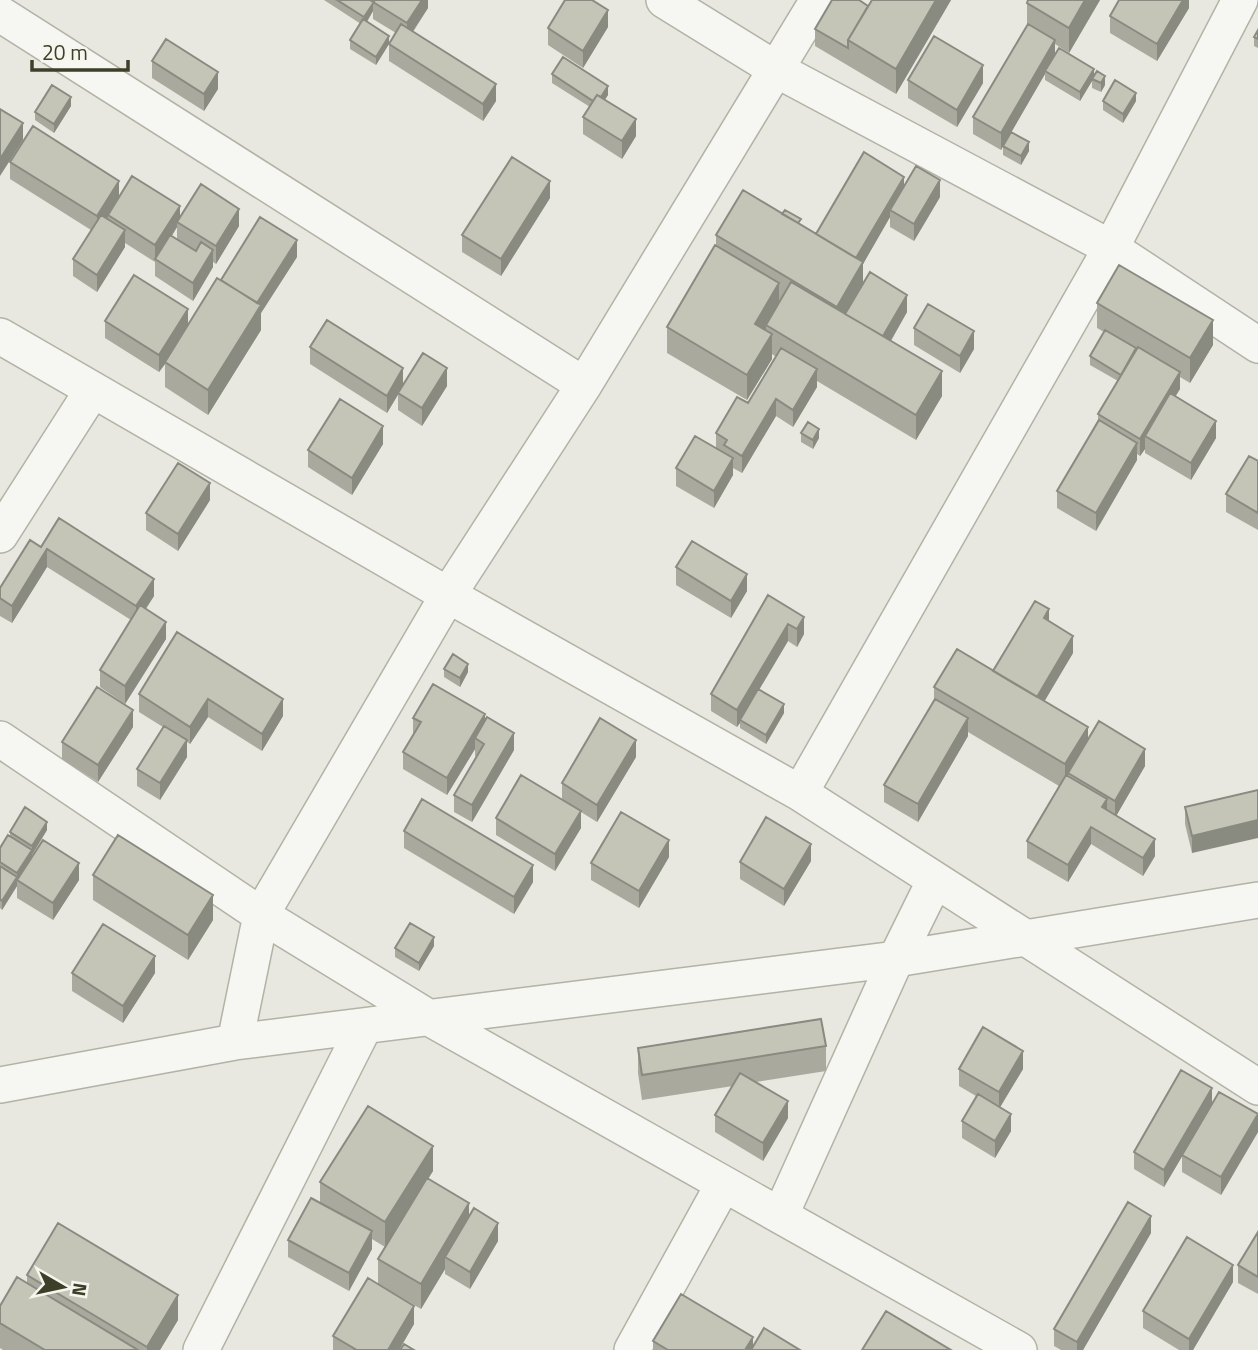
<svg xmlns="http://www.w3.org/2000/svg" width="1258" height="1350" font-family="'Titillium Web',sans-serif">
<rect width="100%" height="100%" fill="#e8e8e0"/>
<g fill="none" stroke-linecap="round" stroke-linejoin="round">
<g stroke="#b2b2a5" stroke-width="38">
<path id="minor" d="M664 0 777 70 1111 248 1258 345
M0 14 584 385
M0 336 448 595 800 793 1258 1087
M0 535 92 391
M0 739 261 915 431 1019 1019 1350
M800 793 1111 248 1240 0
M235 1042 261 915 448 595 584 385 818 0
M0 1085 235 1042 896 959 1258 900
M781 1214 896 959 935 880
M201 1350 364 1027
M632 1350 723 1185"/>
</g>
<use href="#minor" stroke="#f6f7f2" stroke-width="35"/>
</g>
<path fill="#a9a99d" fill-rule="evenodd" d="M324 0H370L373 2 428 0V8L413 32 496 101 483 121 389 61V44L396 33 373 19V11L367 22 389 44 376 65 350 49V40L361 24Z
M951 0 896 94 815 46V29L868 6Z
M1028 0H1100L1069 53 1055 44V55L1094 76 1105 85 1101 92 1092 88V80L1080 101 1045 80V74L1009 136 1029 151 1021 165 1003 155V146L1001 150 973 134V117L1027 27V3Z
M1189 0V8L1157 61 1110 33V16Z
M608 27 583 68 548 45V28Z
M1258 30V48L1254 46V37Z
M152 61 218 89 204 111 152 78Z
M552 74 608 95 605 99 636 136 622 159 583 134V117L590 107 552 83Z
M908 80 983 83 957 127 908 98Z
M1103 101H1136L1123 123 1103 110Z
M71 106 54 133 35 120V112Z
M10 162 119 196 180 218 239 226 216 264 213 262V267L193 301 155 276V262L125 243V247L97 292 73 276V259L91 230 10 179ZM177 227V239L172 236Z
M904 186 940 197 914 241 890 227V217L863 264V284L907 312 891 341 942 396 916 440 817 381V387L793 427 776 416 742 473 733 468V475L714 508 676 486V468L716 448V433L748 403 776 357 772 354V359L747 400 667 353V327L716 246V235L801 225 816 234Z
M550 198 501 276 462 252V235Z
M297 257 261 313V330L208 415 165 387V364L159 372 105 338V321L188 324 221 280Z
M1097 303 1213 345 1190 383 1180 377V389L1175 396 1216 438 1191 480 1145 453V449L1140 456 1137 454V460L1096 531 1057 508V491L1098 420V414L1118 381 1090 365V356L1104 332 1097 328Z
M914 328 974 349 960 373 914 345Z
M310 347 403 384 447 386 422 426 398 410V395L387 413 310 364Z
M801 433 819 438 813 449 801 442Z
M383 444 352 495 308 467V450Z
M1258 461V530L1226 512V494Z
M210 500 178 551 146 530V513Z
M41 547 154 596 146 609 166 639 125 704 100 687V670L131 620 47 567 12 623 0 616V588Z
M676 567 747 591 731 618 676 585Z
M768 595 804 634 797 647 788 641 759 690 784 713 766 744 740 728V723L737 727 711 711V694Z
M1049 621 1073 653 1044 701 1088 740 1145 766 1116 816 1155 856 1143 876 1091 844 1068 882 1027 858V841L1059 786 968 732V736L918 822 884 802V785L934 699V687L993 671Z
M177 632 283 716 262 751 208 717 190 744 187 742V757L160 800 137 786V769L163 727 139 712V694Z
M444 669 468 672 460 687 444 677Z
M413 718 485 721 514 750 472 822 454 812V795L477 757 475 756V749L447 795 403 769V752L413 735Z
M133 727 98 782 62 759V742Z
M636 757 597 822 581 812V828L555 871 496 835V818L562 799V783Z
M1258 790 1192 853 1185 824V807Z
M47 830 32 854V858L79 880 53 920 17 898V881V886L2 910 0 908V848L10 837V832Z
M404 831 533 882 514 914 404 848Z
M669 857 639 908 591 880V863Z
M811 861 784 906 740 879V862Z
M93 875 213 920 188 960 93 900Z
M434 946 419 971 395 957V948Z
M72 973H155L123 1023 72 991Z
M826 1046V1071L756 1082 788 1118 763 1161 715 1132V1115L733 1086 642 1100 638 1073V1048Z
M959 1069H1023L1000 1107 1011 1131 995 1158 962 1138V1121L976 1096 959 1086Z
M1212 1105 1258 1132 1221 1195 1182 1172V1156L1164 1187 1134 1169V1152Z
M433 1171 428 1179 469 1216 498 1241 470 1289 445 1274V1269L421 1309 378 1284V1259L385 1247 372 1239V1249L349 1291 288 1257V1240L320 1203V1182Z
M1258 1232V1294L1238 1283V1265Z
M1151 1233 1083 1350H1061L1054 1346V1329Z
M27 1275 178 1320 160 1350H3L0 1348V1306L27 1283Z
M1233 1282 1193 1350H1179L1143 1328V1311Z
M414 1324 399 1350H333V1336Z
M653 1341 753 1348 800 1350H653Z"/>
<path fill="#898a80" d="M422 0H428V8L407 40V23Z
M936 0H951L896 94V69Z
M1085 0H1100L1069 53V28Z
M1183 0H1189V8L1157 61V44Z
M373 2V11L364 26V17Z
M608 10V27L583 68V51Z
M389 36V44L376 65V57Z
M1055 40V57L1045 71V74L1001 150V133Z
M983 65V83L957 127V110Z
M1094 69V78L1080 101V92Z
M218 72V89L204 111V94Z
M1105 76V85L1101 92V83Z
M496 84V101L483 121V104Z
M608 86V95L597 112V103Z
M1136 93V101L1123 123V114Z
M71 97V106L54 133V124Z
M636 119V136L622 159V141Z
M23 123V140L0 176V159Z
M1029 142V151L1021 165V156Z
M904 177V194L890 210V217L863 264V287L837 332V307L854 261Z
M940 180V197L914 241V224Z
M119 181V198L108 215V217L97 233V216Z
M550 181V198L501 276V259Z
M180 206V223L177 222V227L156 260H155V245Z
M239 209V226L216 264V246Z
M125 230V247L97 292V275Z
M297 240V257L261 313V330L208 415V390L257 303Z
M213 250V267L193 301V283Z
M779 283V308L766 325V330L755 324Z
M907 295V312L883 354V336Z
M188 309V326L165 362V364L159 372V355Z
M1213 320V345L1190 383V358Z
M974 331V349L960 373V356Z
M772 334V359L747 400V375Z
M403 368V386L387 413V396Z
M447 368V386L422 426V408Z
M817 369V387L793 427V410Z
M942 371V396L916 440V415Z
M1180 372V389L1150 439 1145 436V449L1140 456V439Z
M776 399V416L742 473V456Z
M1216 421V438L1191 480V463Z
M383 426V444L352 495V478Z
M819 429V438L813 449V440Z
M1137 443V460L1096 531V513Z
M733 458V475L714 508V491Z
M210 483V500L178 551V534Z
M47 549V567L12 623V606Z
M747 574V591L731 618V601Z
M154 579V596L136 623V606Z
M1049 609V626L1044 618Z
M804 617V634L797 647V629Z
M166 622V639L125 704V686Z
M788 624V641L741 720H740V723L737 727V710Z
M1073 636V653L1037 714V697Z
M468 664V672L460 687V678Z
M208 699V717L190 744V727Z
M283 699V716L262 751V734Z
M784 704V713L766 744V735Z
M133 710V727L98 782V765Z
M485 714V732L475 738V749L447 795V778Z
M968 718V736L918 822V804Z
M1088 727V752L1068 773V785L1065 790V764Z
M514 733V750L472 822V805Z
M187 740V757L160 800V783Z
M636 740V757L597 822V805Z
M1145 749V766L1115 818V801Z
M1107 799V817L1102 807Z
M581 811V828L555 871V854Z
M1258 820V838L1192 853V836Z
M47 822V830L32 855V846Z
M1091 827V844L1068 882V865Z
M1155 839V856L1143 876V858Z
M669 840V857L639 908V891Z
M811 844V861L784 906V889Z
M32 850V859L17 881V873Z
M79 863V880L53 920V903Z
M533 865V882L514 914V897Z
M17 877V886L2 910V901Z
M213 895V920L188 960V935Z
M434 937V946L419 971V963Z
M155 956V973L123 1023V1006Z
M1023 1051V1069L999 1109V1092Z
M1212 1088V1106L1164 1187V1170Z
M788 1101V1118L763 1161V1143Z
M1011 1114V1131L995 1158V1141Z
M1258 1114V1132L1221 1195V1177Z
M433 1146V1171L385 1247V1222Z
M469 1203V1229L445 1257V1269L421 1309V1284Z
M1151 1216V1233L1083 1350H1077V1342Z
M498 1223V1241L470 1289V1272Z
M372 1231V1249L349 1291V1273Z
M1233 1265V1282L1193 1350H1189V1339Z
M178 1295V1320L160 1350H147V1347Z
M414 1306V1324L399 1350H388Z
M753 1337V1350H745Z"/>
<path fill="#c4c5b7" stroke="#898a80" stroke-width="2" d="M337 0H370L374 2 364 17Z
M374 0H422L407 23 373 2Z
M565 0H592L608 10 583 51 548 28Z
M832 0H859L868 6 848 40V48L815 29Z
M872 0H936L896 69 848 40Z
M1028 0H1085L1069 28 1027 3Z
M1119 0H1183L1157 44 1110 16Z
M363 19 389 36 376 57 350 40Z
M401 24 496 84 483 104 389 44Z
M1028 24 1055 40 1001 133 973 117Z
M1258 30V39L1254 37Z
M934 36 983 65 957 110 908 80Z
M166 39 218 72 204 94 152 61Z
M1059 48 1094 69 1080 92 1045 71Z
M563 57 608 86 601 97 597 95 593 101 552 74Z
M1097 71 1105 76 1101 83 1092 79Z
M1115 80 1136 93 1123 114 1103 101Z
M52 85 71 97 54 124 35 112Z
M597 95 636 119 622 141 583 117Z
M0 109 23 123 0 159Z
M33 126 119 181 97 216 10 162Z
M1011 132 1029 142 1021 156 1003 146Z
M864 152 904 177 856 258 816 234Z
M512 157 550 181 501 259 462 235Z
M916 166 940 180 914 224 890 210Z
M132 176 180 206 155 245 108 215Z
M201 184 239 209 216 246 177 222Z
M743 190 863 262 837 307 716 235Z
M785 210 801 219 798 223 782 214Z
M101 215 125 230 97 275 73 259Z
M260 217 297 240 257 303 221 280Z
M170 235 196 251 201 242 213 250 193 283 155 259Z
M715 245 779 283 755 324 772 334 747 375 667 327Z
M1119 265 1213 320 1190 358 1097 303Z
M870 272 907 295 883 336 845 314Z
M134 275 188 309 159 355 105 321Z
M217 278 261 305 208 390 165 362Z
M791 282 942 371 916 415 766 325Z
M928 304 974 331 960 356 914 328Z
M327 320 403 368 387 396 310 347Z
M1105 330 1136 348 1121 375 1090 356Z
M1138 347 1180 372 1140 439 1098 414Z
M781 348 817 369 793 410 776 399 742 456 724 445 727 440 716 433 737 397 748 403Z
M423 353 447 368 422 408 398 393Z
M1170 393 1216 421 1191 463 1145 436Z
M340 399 383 426 352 478 308 450Z
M1099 420 1137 443 1096 513 1057 491Z
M808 422 819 429 813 440 801 433Z
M695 436 733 458 714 491 676 468Z
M1249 456 1258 461V513L1226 494Z
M178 463 210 483 178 534 146 513Z
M59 518 154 579 136 606 47 549 12 606 0 598V588L30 540 41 547Z
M692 541 747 574 731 601 676 567Z
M768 595 804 617 797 629 788 624 737 710 711 694Z
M1035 601 1049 609 1044 618 1073 636 1037 697 993 671Z
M140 605 166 622 125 686 100 670Z
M177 632 283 699 262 734 208 699 190 727 139 694Z
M957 649 1088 727 1065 764 934 687Z
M453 654 468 664 460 678 444 669Z
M433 684 485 714 447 778 403 752 421 722 413 718Z
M97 687 133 710 98 765 62 742Z
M758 689 784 704 766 735 740 720Z
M935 699 968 718 918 804 884 785Z
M487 717 514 733 472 805 454 795 484 744 475 738Z
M600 718 636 740 597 805 562 783Z
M1099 721 1145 749 1115 801 1068 773Z
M164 726 187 740 160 783 137 769Z
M521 775 581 811 555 854 496 818Z
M1066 775 1107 799 1102 807 1155 839 1143 858 1091 827 1068 865 1027 841Z
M1258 790V820L1192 836 1185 807Z
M422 799 533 865 514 897 404 831Z
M25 807 47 822 32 846 10 832Z
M621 812 669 840 639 891 591 863Z
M766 817 811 844 784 889 740 862Z
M8 835 32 850 17 873 0 862V848Z
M118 835 213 895 188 935 93 875Z
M43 840 79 863 53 903 17 880Z
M0 866 17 877 2 901 0 899Z
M410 923 434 937 419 963 395 948Z
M103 924 155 956 123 1006 72 973Z
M821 1019 826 1046 642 1075 638 1048Z
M983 1027 1023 1051 999 1092 959 1069Z
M1181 1070 1212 1088 1164 1170 1134 1152Z
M740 1073 788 1101 763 1143 715 1115Z
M1219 1092 1258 1114 1221 1177 1182 1155Z
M978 1094 1011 1114 995 1141 962 1121Z
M368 1106 433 1146 385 1222 320 1182Z
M427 1178 469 1203 421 1284 378 1259Z
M311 1198 372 1231 349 1273 288 1240Z
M1128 1202 1151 1216 1077 1342 1054 1329Z
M474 1208 498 1223 470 1272 445 1257Z
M58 1223 178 1295 147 1347 27 1275Z
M1258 1232V1277L1238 1265Z
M1187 1237 1233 1265 1189 1339 1143 1311Z
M17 1277 138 1350H45L0 1323V1306Z
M368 1278 414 1306 388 1350H354L355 1349 333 1336Z
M681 1294 753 1337 745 1350H668L653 1341Z
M886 1311 951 1350H862Z
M764 1328 800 1350H751Z
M404 1344 414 1350H400Z"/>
<g transform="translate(63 1287) rotate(99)" stroke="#f6f6ef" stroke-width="5" paint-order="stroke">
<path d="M0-5L12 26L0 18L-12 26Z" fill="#3e3f29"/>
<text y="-10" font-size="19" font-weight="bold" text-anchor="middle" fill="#3e3f29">N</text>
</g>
<path d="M32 60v10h96v-10" fill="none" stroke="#3e3f29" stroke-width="3.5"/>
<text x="42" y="60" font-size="21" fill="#3e3f29" stroke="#f6f6ef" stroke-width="5" paint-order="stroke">20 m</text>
</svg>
